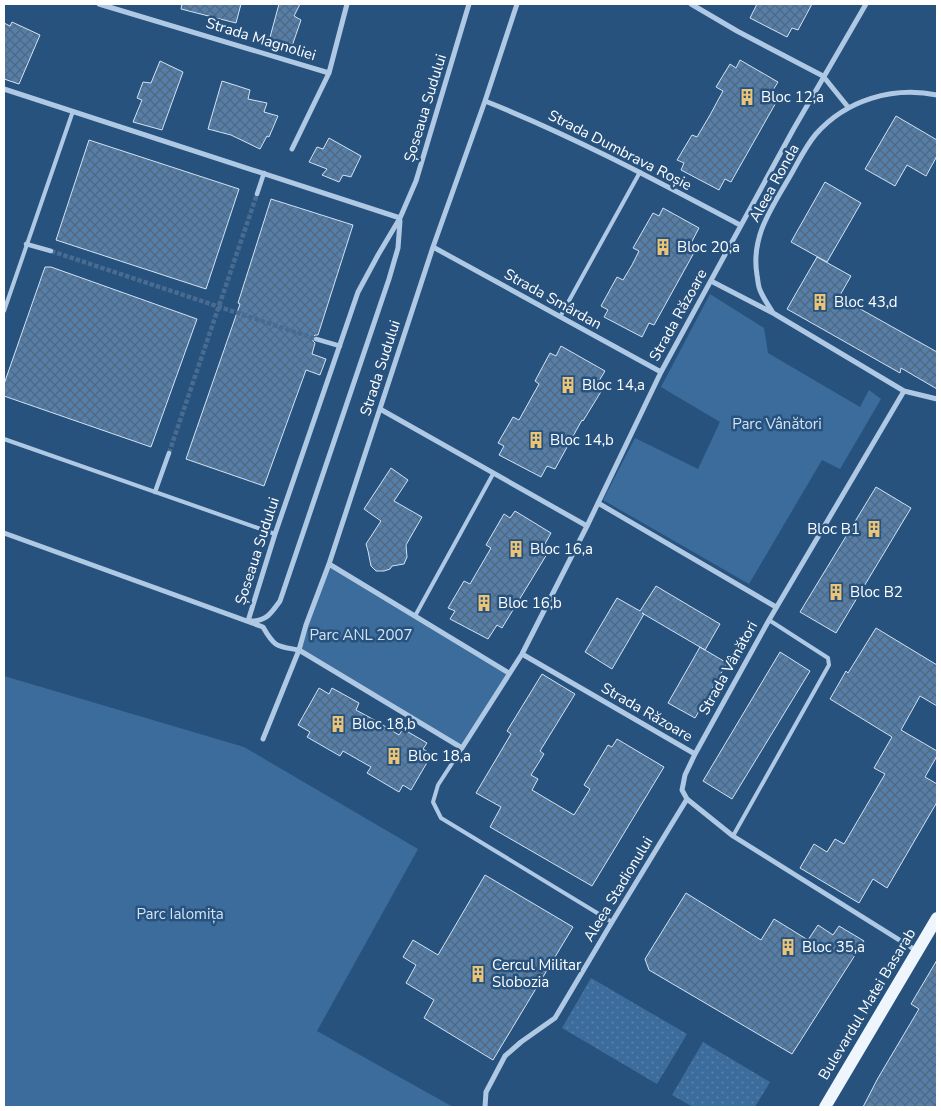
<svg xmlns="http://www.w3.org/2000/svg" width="941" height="1111" font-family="'Nunito Sans',sans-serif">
<defs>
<pattern id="garden-dots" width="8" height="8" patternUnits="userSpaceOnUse" patternTransform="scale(1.25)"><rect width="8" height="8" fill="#3c6c9b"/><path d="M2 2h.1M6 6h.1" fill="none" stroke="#5982aa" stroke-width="1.8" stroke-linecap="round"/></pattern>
<pattern id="building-cross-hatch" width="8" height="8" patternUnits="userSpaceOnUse" patternTransform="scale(1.25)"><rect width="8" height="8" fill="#557ea8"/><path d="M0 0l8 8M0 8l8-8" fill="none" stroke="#51687f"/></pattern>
</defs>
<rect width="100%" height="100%" fill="#28527e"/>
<path fill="#3c6c9b" d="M710 294 764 328 768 353 860 407 869 390 881 399 840 469 822 460 749 584 603 500 635 438 698 469 720 422 661 387Z
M329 564 509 673 462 748 299 650Z
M4 676 244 747 418 849 317 1031 453 1107H4Z"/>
<path fill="url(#garden-dots)" d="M591 978 687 1034 657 1084 562 1028Z
M703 1042 770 1082 755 1107H693L672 1095Z"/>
<path fill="url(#building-cross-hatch)" stroke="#d1e3f4" d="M182 4H241L236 23 181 9Z
M279 4H300L294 16 301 20 292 46 269 41Z
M757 4H812L798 30 792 28 787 37 750 18Z
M12 22 40 35 19 84 4 79V23L10 26Z
M740 60 778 82 770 95 778 99 731 182 725 179 719 190 681 170 684 163 677 160 692 135 697 137 710 115 723 91 716 87 730 64 736 68Z
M160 61 183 72 162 130 133 122 142 100 137 98 143 82 151 83Z
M222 81 250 90 248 99 267 103 264 112 278 116 269 137 267 136 260 149 231 135 208 129Z
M896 116 937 140V156L926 176 907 165 895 186 865 169Z
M329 138 361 156 351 177 343 175 339 182 322 175 327 169 309 162 317 147 323 149Z
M89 140 239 189 206 289 56 240Z
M825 182 861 203 827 262 791 242Z
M271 199 353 225 318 335H315L312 338 313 341 315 343 312 354 326 359 320 375 306 370 264 486 186 459 240 304 238 303Z
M663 208 699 228 690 245 696 249 654 325 649 323 642 337 604 317 608 310 601 306 617 277 623 280 632 265 639 251 633 248 653 213 659 216Z
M817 257 851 276 839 297 937 352V389L901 368 900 373 787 309Z
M45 267H51L197 319 151 447 4 396V384Z
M561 346 605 371 596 386 602 390 583 421 582 420 555 469 547 466 541 477 499 455 504 446 498 443 513 417 519 420 539 384 535 381 550 353 556 356Z
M391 468 408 480 394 501 422 517 406 545 407 557 404 564 392 566 390 569 384 571H376L371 566 368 551 366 544 381 521 364 509Z
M876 487 911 508 836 633 800 612Z
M515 511 551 533 541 551 547 554 502 628 497 625 488 639 450 619 455 611 448 608 464 581 470 584 480 567 491 548 486 545 504 514 510 518Z
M656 586 720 624 705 650 642 613 644 614 612 669 585 652 617 598 640 611Z
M876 628 937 665V706L920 696 901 730 937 751V756L925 777 937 784V802L887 888 873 879 859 903 800 868 814 844 827 852 835 839 844 844 885 774 874 768 892 737 830 699 846 671 848 673Z
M700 647 727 663 695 718 668 703Z
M780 652 810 671 732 799 703 781Z
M542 674 575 694 540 751 544 754 531 775 538 779 532 790 574 815 590 789 584 785 608 745 612 747 617 739 664 767 592 886 490 827 501 807 476 793 511 734 507 731Z
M319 688 329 694 332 688 359 703 356 710 378 722 399 735 403 729 427 743 423 749 432 754 411 790 403 785 399 792 367 773 371 767 343 751 340 756 307 737 310 732 298 725Z
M485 875 573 927 493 1060 424 1018 434 1000 406 983 416 965 403 957 413 940 438 955Z
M686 893 761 940 774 919 808 940 818 925 833 935 839 926 864 941 792 1054 649 970 645 959Z
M937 960V1107H863L878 1078 919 1009 911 1004Z"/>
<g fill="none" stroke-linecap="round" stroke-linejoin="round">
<path stroke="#486c91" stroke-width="4.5" stroke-dasharray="4.5 2" stroke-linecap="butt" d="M51 251 316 339
M169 453 257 194"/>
<path stroke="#afc9e5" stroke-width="4" d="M4 311 73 111
M560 317 640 172
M4 439 275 534
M415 616 493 474
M462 748 438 785 433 802 441 818 612 922
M733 836 829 665 828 658 769 620"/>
<path stroke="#afc9e5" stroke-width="4.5" d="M257 194 264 173
M26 244 51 251
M316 339 340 346
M155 492 169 453"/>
<path stroke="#afc9e5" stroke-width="5" d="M99 4 329 73
M691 4 737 31 823 76 848 107
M4 89 400 218
M485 101C573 136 657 181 740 225
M292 149 329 73 347 4
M433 247 661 372
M711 281 773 313 904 391 937 399
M773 313C769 306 763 298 760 290 758 286 758 280 757 275 751 239 769 212 786 183 796 167 804 148 816 134 846 100 893 86 937 95
M904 391 769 620 695 754 685 775 682 790 687 799 733 836 917 951
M380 409 587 526
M598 503 776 607
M4 533 263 627C275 648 277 646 299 650L462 748 522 654 587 526 661 372 793 130 866 4
M329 564 509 673
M248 621 275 534 358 292 378 255 400 218 416 181 469 4
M252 621C267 621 272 612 280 601L389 279 398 248 400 221
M522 654 695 754
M263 739 299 650 306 625 329 564 433 247 485 101 517 4
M485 1107 486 1092 505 1056 521 1042 555 1018 612 922 687 799"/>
<path stroke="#eff5fd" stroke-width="12" d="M825 1107 937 918"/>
</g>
<defs>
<g id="building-bare" transform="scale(1.35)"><path d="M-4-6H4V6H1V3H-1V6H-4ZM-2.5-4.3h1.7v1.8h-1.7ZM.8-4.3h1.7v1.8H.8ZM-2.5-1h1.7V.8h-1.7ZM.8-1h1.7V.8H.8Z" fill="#ecc475" stroke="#28527e" stroke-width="2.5" paint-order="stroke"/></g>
</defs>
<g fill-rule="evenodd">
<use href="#building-bare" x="747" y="97"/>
<use href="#building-bare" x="663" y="247"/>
<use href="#building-bare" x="820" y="302"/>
<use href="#building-bare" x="568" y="385"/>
<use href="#building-bare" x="536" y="440"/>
<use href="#building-bare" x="874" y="529"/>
<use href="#building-bare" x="516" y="549"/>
<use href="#building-bare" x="836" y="592"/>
<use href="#building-bare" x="484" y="603"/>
<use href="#building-bare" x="338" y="724"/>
<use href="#building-bare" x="394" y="756"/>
<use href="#building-bare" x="788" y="947"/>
<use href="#building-bare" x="478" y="974"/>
</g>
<g text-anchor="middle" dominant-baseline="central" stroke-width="5" stroke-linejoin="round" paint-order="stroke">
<g font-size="15" fill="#fff" stroke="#28527e">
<text transform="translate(261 39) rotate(17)">Strada Magnoliei</text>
<text transform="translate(425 108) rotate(-73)">Șoseaua Sudului</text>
<text transform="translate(620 150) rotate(27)">Strada Dumbrava Roșie</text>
<text transform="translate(774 183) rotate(-61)">Aleea Ronda</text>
<text transform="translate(553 299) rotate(29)">Strada Smârdan</text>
<text transform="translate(678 315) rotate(-61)">Strada Răzoare</text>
<text transform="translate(380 368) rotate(-72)">Strada Sudului</text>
<text transform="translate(257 551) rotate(-72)">Șoseaua Sudului</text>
<text transform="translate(728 668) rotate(-61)">Strada Vânători</text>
<text transform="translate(647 712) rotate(30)">Strada Răzoare</text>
<text transform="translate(618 889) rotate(-59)">Aleea Stadionului</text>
<text transform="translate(867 1004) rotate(-59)">Bulevardul Matei Basarab</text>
</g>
<g font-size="15" fill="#fff" stroke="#28527e" text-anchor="start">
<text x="761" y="97">Bloc 12,a</text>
<text x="677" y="247">Bloc 20,a</text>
<text x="834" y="302">Bloc 43,d</text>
<text x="582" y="385">Bloc 14,a</text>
<text x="550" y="440">Bloc 14,b</text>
<text x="860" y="529" text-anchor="end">Bloc B1</text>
<text x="530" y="549">Bloc 16,a</text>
<text x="850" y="592">Bloc B2</text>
<text x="498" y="603">Bloc 16,b</text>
<text x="352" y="724">Bloc 18,b</text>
<text x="408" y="756">Bloc 18,a</text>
<text x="802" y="947">Bloc 35,a</text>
<text x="492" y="965">Cercul Militar<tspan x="492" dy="17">Slobozia</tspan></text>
</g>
<g font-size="15" fill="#d1e3f4" stroke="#28527e">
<text x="777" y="424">Parc Vânători</text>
<text x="361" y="635">Parc ANL 2007</text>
<text x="180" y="914">Parc Ialomița</text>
</g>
</g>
<rect width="941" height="1111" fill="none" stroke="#ffffff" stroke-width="10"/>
</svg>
